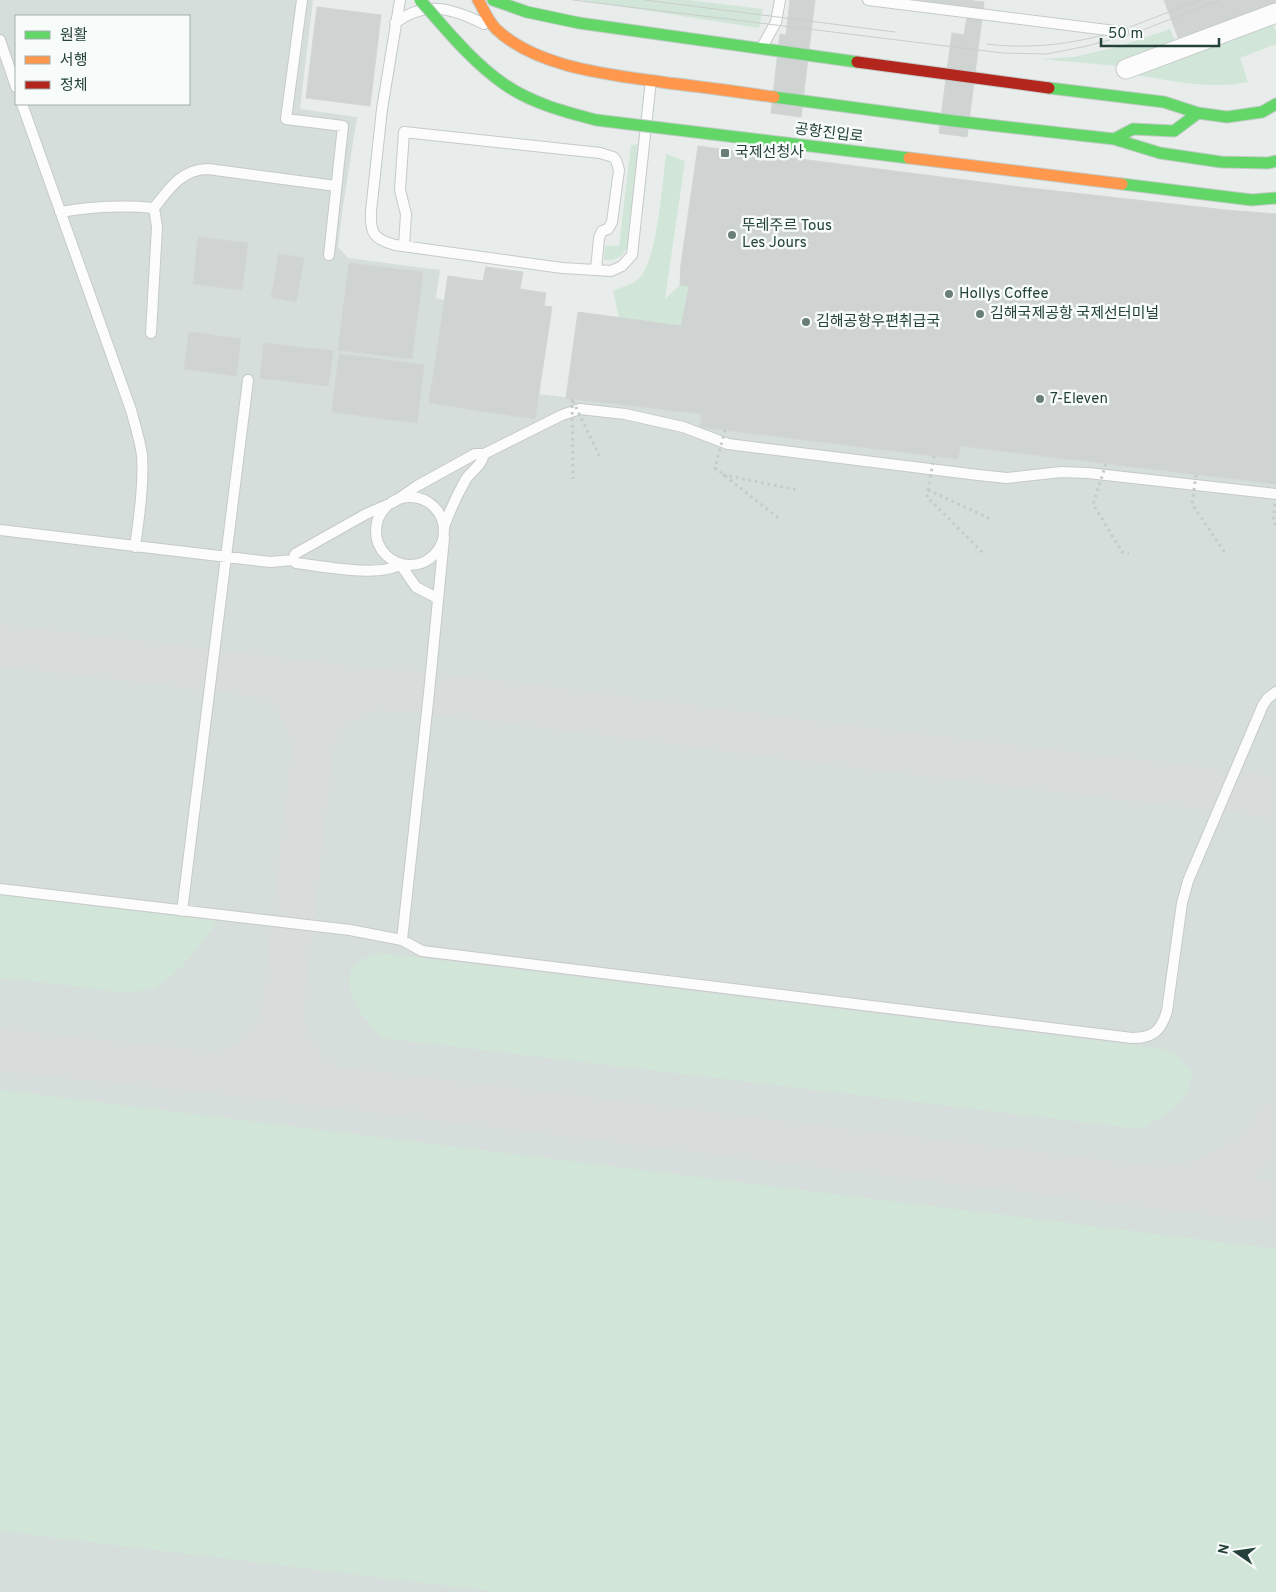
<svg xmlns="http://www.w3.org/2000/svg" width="1276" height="1592" font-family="Overpass,'Noto Sans KR',sans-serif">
<rect width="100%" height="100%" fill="#e8edeb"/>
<path fill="#d6dedb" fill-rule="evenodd" d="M0 0H313L300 109 357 117 343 206 338 247 348 258 440 270 436 298 444 300 429 403 538 394 702 414 700 427 957 459 960 446 1276 484V1592H0ZM16 16H189V104H16Z"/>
<path fill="#d1e6d8" d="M580 0H688L763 9 759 28Z
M1272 20 1276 31V44L1240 58 1248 82C1209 90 1169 80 1130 74Z
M1170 29 1177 45 1118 66 1040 59 1074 57 1117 47Z
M639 144 628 246C622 257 617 261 604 260L605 246H619L631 145Z
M666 154 685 161 665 299 680 285 689 286 681 326 619 318 613 291C622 287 635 284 641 276 658 254 662 184 666 154Z
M0 895 217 921C203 943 179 975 155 987 132 997 100 989 76 986 51 983 25 981 0 978Z
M379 953 1163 1049 1175 1053 1192 1071C1191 1076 1191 1083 1189 1087 1180 1108 1159 1120 1140 1129L383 1038C369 1024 353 1007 350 986 349 980 351 972 352 966L371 955Z
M0 1090 1276 1249V1592H498L0 1531Z"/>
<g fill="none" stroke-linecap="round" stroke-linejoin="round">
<path stroke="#d8dddc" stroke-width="42" d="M0 645 370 689 429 693 529 705 872 749 1276 797
M268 677C297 693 306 713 313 745 326 714 338 701 370 689
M282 1017 313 745
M0 1050 219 1073 1276 1202
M219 1073C251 1064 272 1050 282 1017 291 1050 299 1068 329 1087
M1175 1186C1214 1180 1255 1158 1276 1124"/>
</g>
<path fill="#cfd4d2" stroke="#d1d6d4" d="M790 0H815L801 117 771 113 780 34 786 35Z
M909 0H967L984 2 967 137 939 133 952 33 964 35 967 17 908 9Z
M1164 0H1276V2L1179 40Z
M317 7 381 15 370 106 306 98Z
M698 146 1020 187 1226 210 1276 214V484L960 446 958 459 700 427 702 414 566 398 578 312 681 326 689 286 680 285 681 264Z
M198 237 248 243 242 290 193 284Z
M279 254 304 258 296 302 271 297Z
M349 263 423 272 412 359 338 350Z
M486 267 523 272 520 289 546 293 544 306 552 307 535 419 429 403 448 276 483 281Z
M189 332 241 339 236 376 184 369Z
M264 343 333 351 328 386 260 378Z
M339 354 424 365 417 423 332 412Z"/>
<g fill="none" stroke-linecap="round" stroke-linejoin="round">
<g stroke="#c5cac8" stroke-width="12">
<path id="lane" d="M302 0 286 119 343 126 329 255
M400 0 382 109 371 211C370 233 373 239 395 245L562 268 596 270 611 271 622 266 632 255 651 80
M868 0 1123 32
M395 23C425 0 452 8 484 24
M0 40 16 87
M762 47 776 22 780 0
M22 104 131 410C135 425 140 440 142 455 144 485 139 517 135 547
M60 212C91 207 122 205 154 208
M404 246 406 214 400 190 404 132 600 153 613 157 616 160 619 170 612 222 608 229 602 231 599 238 596 270
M151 333 157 227 154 208C169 189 182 169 208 169L336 186
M376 531a34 34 0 1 1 68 0a34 34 0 1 1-68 0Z
M444 527C450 510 457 495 466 479 473 469 481 467 484 454
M0 530 270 562 293 560 296 563C321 566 381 578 400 564L416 587 437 598
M293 560 295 554 366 514 394 502 417 486 475 454H484L562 415 580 409 625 414 683 427 728 444 978 475 1007 478 1061 472 1088 473 1276 494
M0 889 350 930 402 940 422 951 1132 1038C1153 1038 1161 1031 1167 1011L1182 903 1188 881 1263 705 1268 698 1276 692
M182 911 248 380
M402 940 429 693 444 538"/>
</g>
<g stroke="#c5cac8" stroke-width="21">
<path id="street" d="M1126 69 1276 13"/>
</g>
<g stroke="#c3cbc8" stroke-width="13">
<path id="fast" d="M493 0 527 12 579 23 857 62
M1049 88 1164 102 1198 113 1227 117 1262 112 1276 104
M774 97 954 121 1114 139 1160 153 1221 162 1268 163 1276 161
M1114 139 1133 129 1174 131 1198 113"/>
</g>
<g stroke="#c3cbc8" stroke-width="13">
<path id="slow" d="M478 0C484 10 488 21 496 29 538 69 614 75 668 83 703 87 739 92 774 97"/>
</g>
<g stroke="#c3cbc8" stroke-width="13">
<path id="jam" d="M857 62 1049 88"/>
</g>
<path stroke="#c3ccca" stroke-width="3" stroke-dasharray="2.5 4" stroke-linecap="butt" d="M723 475 798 490
M928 490 993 520
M1275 504 1273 521 1276 525"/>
<use href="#lane" stroke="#fcfcfc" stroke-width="10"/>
<use href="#street" stroke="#fcfcfc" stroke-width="19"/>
<use href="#fast" stroke="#63d668" stroke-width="11"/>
<use href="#slow" stroke="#ff974d" stroke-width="11"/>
<use href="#jam" stroke="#b3261e" stroke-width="11"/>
<path stroke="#c9cdcc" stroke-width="1" d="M573 0 1003 53 1047 54 1087 46 1135 33 1220 0
M645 0 895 32
M1130 27 1200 0
M987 44C1025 49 1066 45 1103 35"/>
<g stroke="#c3cbc8" stroke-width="13" stroke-linecap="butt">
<path id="fast-bridge" d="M420 0C446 29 471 61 504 84 531 103 565 112 596 120L909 158
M1122 184 1252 200 1276 198"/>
</g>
<g stroke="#c3cbc8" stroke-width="13" stroke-linecap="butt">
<path id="slow-bridge" d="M909 158 1122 184"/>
</g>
<path stroke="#c3ccca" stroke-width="3" stroke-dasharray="2.5 4" stroke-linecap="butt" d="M572 399 573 479
M573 401 601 459
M725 430 715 468 781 520
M934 456 927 497 984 554
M1106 464 1093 504 1122 552 1129 553
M1196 475 1192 504 1225 553"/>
<use href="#fast-bridge" stroke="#63d668" stroke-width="11"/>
<use href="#slow-bridge" stroke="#ff974d" stroke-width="11"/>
</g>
<g fill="#697e78" stroke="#f7fbf9" stroke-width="2">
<rect x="720" y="148" width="10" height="10" rx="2.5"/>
<circle cx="732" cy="235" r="5"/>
<circle cx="949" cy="294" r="5"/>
<circle cx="980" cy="314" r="5"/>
<circle cx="806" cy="322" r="5"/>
<circle cx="1040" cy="399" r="5"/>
</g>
<g text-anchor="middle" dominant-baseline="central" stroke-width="5" stroke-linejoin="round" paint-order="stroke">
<g font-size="15" fill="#24423a" stroke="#f7fbf9">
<text transform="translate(829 134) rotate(7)">공항진입로</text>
</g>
<g font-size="15" fill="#24423a" stroke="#f7fbf9" text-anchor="start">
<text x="735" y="153">국제선청사</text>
<text x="742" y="226">뚜레주르 Tous<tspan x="742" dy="17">Les Jours</tspan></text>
<text x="959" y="294">Hollys Coffee</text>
<text x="990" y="314">김해국제공항 국제선터미널</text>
<text x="816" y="322">김해공항우편취급국</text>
<text x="1050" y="399">7-Eleven</text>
</g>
</g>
<rect x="15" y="15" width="175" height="90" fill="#f7fbf9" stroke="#a3b1ad"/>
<rect x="25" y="31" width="25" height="8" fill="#63d668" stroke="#a3b1ad"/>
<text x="60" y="40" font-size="15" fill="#24423a">원활</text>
<rect x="25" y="56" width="25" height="8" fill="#ff974d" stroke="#a3b1ad"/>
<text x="60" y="65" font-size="15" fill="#24423a">서행</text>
<rect x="25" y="81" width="25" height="8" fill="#b3261e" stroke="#a3b1ad"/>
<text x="60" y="90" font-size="15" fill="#24423a">정체</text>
<g transform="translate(1236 1552) rotate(283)" stroke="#f7fbf9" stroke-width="4" paint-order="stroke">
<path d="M0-4L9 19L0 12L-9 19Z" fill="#24423a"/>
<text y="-8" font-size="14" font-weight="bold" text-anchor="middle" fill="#24423a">N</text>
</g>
<path d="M1101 38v8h118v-8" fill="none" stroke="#24423a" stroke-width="2.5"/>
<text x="1108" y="38" font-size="15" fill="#24423a" stroke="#f7fbf9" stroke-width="4" paint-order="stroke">50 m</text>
</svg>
